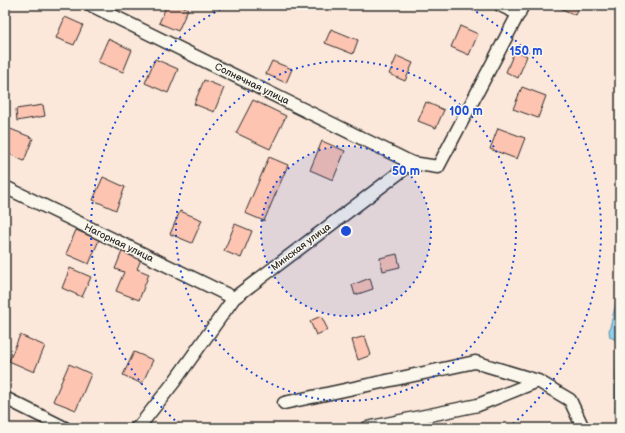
<svg xmlns="http://www.w3.org/2000/svg" width="625" height="433" font-family="'Balsamiq Sans',sans-serif">
<rect width="100%" height="100%" fill="#fce8da"/>
<filter id="ink" filterUnits="userSpaceOnUse"><feTurbulence type="fractalNoise" baseFrequency=".025" numOctaves="2"/><feDisplacementMap in="SourceGraphic" scale="8" xChannelSelector="R" yChannelSelector="G"/><feConvolveMatrix kernelMatrix="1 2 1 2 8 2 1 2 1" color-interpolation-filters="sRGB"/></filter>
<g filter="url(#ink)">
<path fill="#8cd0ee" stroke="#658ea0" d="M620 287V342L610 337 609 331Z"/>
<g fill="none" stroke-linecap="round" stroke-linejoin="round">
<path stroke="#658ea0" stroke-width="3.5" d="M616 428 618 346 620 340"/>
</g>
<path fill="#fdc4b1" stroke="#2b2b2b" d="M167 5H180L188 9 178 31 159 23Z
M554 5H579L575 15Z
M65 17 83 25 74 45 56 38Z
M460 26 478 34 469 55 451 47Z
M331 29 358 40 353 54 325 43Z
M108 39 132 50 123 72 98 62Z
M515 50 527 56 518 78 506 72Z
M397 56 413 63 405 81 389 74Z
M155 59 178 69 168 93 145 83Z
M272 61 292 69 286 83 266 74Z
M204 80 224 88 214 112 194 104Z
M522 87 546 96 538 118 513 109Z
M253 100 286 116 270 149 236 133Z
M426 102 444 110 436 128 418 121Z
M43 105 45 116 17 121 16 109Z
M8 128 33 138 24 161 5 152V135Z
M498 128 525 138 517 159 490 149Z
M322 141 345 151 333 180 310 170Z
M269 157 288 165 264 221 245 213Z
M103 177 125 187 116 210 93 200Z
M180 211 202 220 192 243 170 234Z
M235 224 252 231 241 258 224 251Z
M76 230 99 240 89 264 66 254Z
M123 249 142 257 137 269 149 274 139 300 116 291 124 272 115 269Z
M397 254 400 267 383 271 380 258Z
M70 268 91 277 82 297 62 288Z
M370 278 373 289 355 295 352 285Z
M321 316 328 330 316 335 310 321Z
M20 335 45 346 34 372 9 361Z
M365 336 371 355 358 360 352 340Z
M134 352 153 360 142 384 123 375Z
M69 364 91 374 76 410 53 401Z"/>
<g fill="none" stroke-linecap="round" stroke-linejoin="round">
<g stroke="#2b2b2b" stroke-width="15">
<path id="minor" d="M91 5 412 163 438 167 523 5
M500 5 519 14
M5 187 234 298
M5 398 65 428
M284 403 475 362 538 381 570 400 583 428
M136 428H138L174 382 234 298 412 163
M367 428 478 405 538 381"/>
</g>
<use href="#minor" stroke="#fbf7ec" stroke-width="12"/>
</g>
</g>
<circle cx="346" cy="231" r="85" fill="#1d4ed8" fill-opacity=".12"/>
<g fill="none" stroke="#1d4ed8" stroke-width="2" stroke-dasharray="2 4">
<circle cx="346" cy="231" r="85"/>
<circle cx="346" cy="231" r="170"/>
<path d="M184 428A255 255 0 0 1 226 6M466 6A255 255 0 0 1 508 428"/>
</g>
<g text-anchor="middle" dominant-baseline="central" stroke-width="3" stroke-linejoin="round" paint-order="stroke">
<g font-size="10" fill="#2b2b2b" stroke="#fbf7ec">
<text transform="translate(252 84) rotate(26)">Солнечная улица</text>
<text transform="translate(119 243) rotate(26)">Нагорная улица</text>
<text transform="translate(301 247) rotate(-37)">Минская улица</text>
</g>
</g>
<circle cx="346" cy="231" r="6" fill="#1d4ed8" stroke="#fbf7ec" stroke-width="2"/>
<g font-size="12" text-anchor="middle" font-weight="bold" fill="#1d4ed8" stroke="#fbf7ec" stroke-width="3" stroke-linejoin="round" paint-order="stroke">
<text x="526" y="55">150 m</text>
<text x="466" y="115">100 m</text>
<text x="406" y="175">50 m</text>
</g>
<rect width="625" height="433" fill="none" stroke="#fbf7ec" stroke-width="20"/>
<rect x="10" y="10" width="605" height="413" fill="none" stroke="#2b2b2b" stroke-width="1.5" filter="url(#ink)"/>
</svg>
